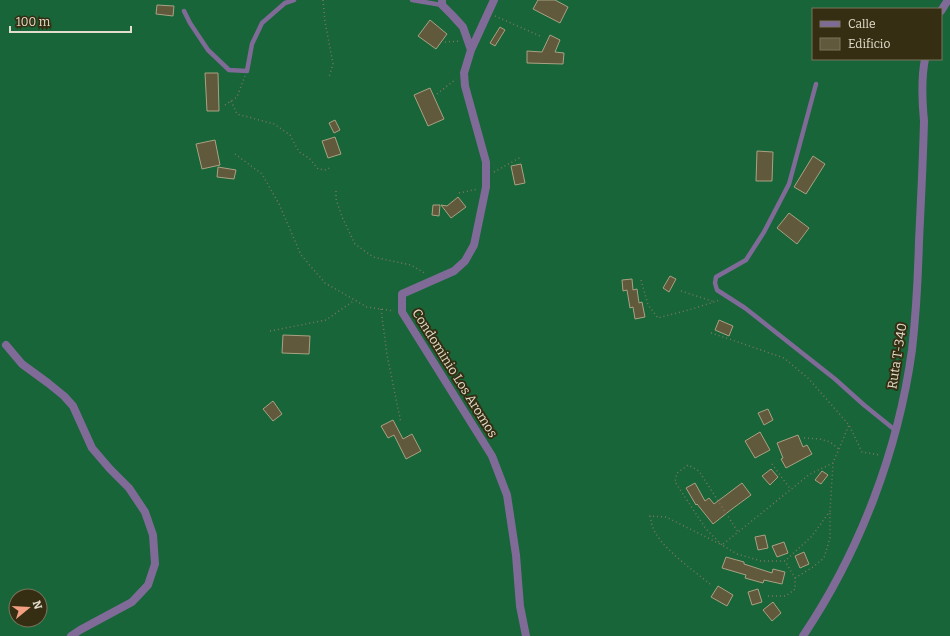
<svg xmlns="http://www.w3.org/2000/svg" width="950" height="636" font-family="Bitter,serif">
<rect width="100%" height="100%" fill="#352e12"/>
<path fill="#176538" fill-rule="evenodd" d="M0 0H950V636H0ZM813 9H941V59H813ZM16 596H40V620H16Z"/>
<path fill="#60593c" stroke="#aaa283" d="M538 0H555L568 7 560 23 533 9Z
M157 5 174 6 173 16 156 14Z
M430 20 447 34 436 49 418 36Z
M500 27 505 30 495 46 490 43Z
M550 35 560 40 555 52 564 53 563 64 527 63V51L542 52Z
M205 73H218L219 111H207Z
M430 88 444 119 428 126 414 95Z
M335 120 340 130 334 133 329 123Z
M335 137 341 154 328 158 322 141Z
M215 140 220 165 202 169 196 144Z
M757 151 773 152 772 181H756Z
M813 156 825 164 806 194 794 187Z
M521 164 525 183 515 185 511 166Z
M218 167 236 170 234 179 217 177Z
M458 197 466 207 451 218 441 205 447 206Z
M433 205H440L439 216 432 215Z
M789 213 809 228 797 244 777 228Z
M670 276 676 279 669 292 663 288Z
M632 279 633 290 637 289 639 303 642 302 645 317 635 319 633 307 630 308 627 290 623 291 622 280Z
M719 320 733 326 729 336 715 330Z
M283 335 310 336 309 354 282 353Z
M273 401 282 414 273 421 263 409Z
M768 409 773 420 764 425 758 413Z
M393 420 403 439 412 434 421 451 406 459 394 435 388 438 381 426Z
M760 432 770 450 755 458 745 441Z
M798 435 803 447 807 445 812 454 786 468 781 459 783 458 777 443Z
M771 469 778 477 770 485 762 476Z
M822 471 828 475 821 484 815 480Z
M695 483 705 501 709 498 714 504 742 483 751 495 732 509 713 524 697 504 696 505 686 488Z
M765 535 768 548 758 550 755 537Z
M784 542 788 553 777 557 772 546Z
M804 552 809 564 800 568 795 556Z
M726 557 744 562V564L772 573 773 569 785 572 782 584 764 580 763 583 745 578 746 575 722 568Z
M718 586 733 595 727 606 711 597Z
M758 589 762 602 752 605 748 592Z
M773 602 781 613 772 621 763 610Z"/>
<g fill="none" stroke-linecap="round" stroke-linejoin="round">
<path stroke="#7c765f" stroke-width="1.5" stroke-dasharray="1 3" stroke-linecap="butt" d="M323 0 325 22 330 48 333 64 329 77
M495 16 540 36
M445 42 460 41
M437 94 456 79
M231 101 237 114 274 124 290 135 299 152 309 158 318 169 326 170 331 167
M225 105 237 97 245 76
M235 154 262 174 279 204 301 255 325 283 367 307 394 311
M494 172 521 157
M336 191V199L342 217 355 244 373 257 411 265 426 274
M459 193 478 189
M641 280 648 305 658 318 692 309 720 300
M681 291 715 302
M381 309 387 355 401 423
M270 331 326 320 355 300
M711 333 738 342 784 358 809 379 849 425 862 452 880 455
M804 438 820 439 830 442 839 449
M833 463 810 474 722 545 737 554 761 561H785L812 536 830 511 833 463 849 425
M772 464 791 490
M795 578 813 567 824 558 830 538V511
M710 584C693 570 658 546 652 525 651 522 651 519 650 516L666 517 722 545 706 529 675 482 677 473 688 465 699 471 738 532
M768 596H786L795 589V578L785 561"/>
<path stroke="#806a98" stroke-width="4.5" d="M412 0 442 5
M184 11 190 23 208 50 229 70 247 71 252 44 262 23 285 3 294 0
M816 84 789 184 764 232 746 260 716 277 715 283 717 290 745 308 835 379 864 405 895 430"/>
<path stroke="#806a98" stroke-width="8" d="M442 0V5L452 15 463 27 471 50
M494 0 471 50 464 73 465 86 486 162V187L474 245 465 261 454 271 402 294V312L492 456 507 495 516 555 520 606 526 636
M6 345 22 364 48 383 64 396 73 406 92 448 110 469 129 488 145 512 153 535 155 564 148 585 132 602 80 630 71 636"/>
<path stroke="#806a98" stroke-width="8" d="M941 11 948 0
M803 636C860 551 898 451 912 350 916 314 918 278 919 241 921 201 923 161 924 121 922 100 921 79 925 59"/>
</g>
<g text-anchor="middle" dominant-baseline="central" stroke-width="4" stroke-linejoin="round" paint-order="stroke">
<g font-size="13" fill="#e2ddcd" stroke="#352e12">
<text transform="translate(897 356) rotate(-81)">Ruta T-340</text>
<text transform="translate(455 373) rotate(58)">Condominio Los Aromos</text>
</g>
</g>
<rect x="812" y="8" width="130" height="52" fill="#352e12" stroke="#7a745d"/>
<rect x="820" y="21" width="20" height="6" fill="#806a98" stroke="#7a745d"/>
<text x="848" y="28" font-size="12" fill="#e2ddcd">Calle</text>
<rect x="820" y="38" width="20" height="12" fill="#60593c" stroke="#7a745d"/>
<text x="848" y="48" font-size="12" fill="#e2ddcd">Edificio</text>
<g transform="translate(28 608) rotate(72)"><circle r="19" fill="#352e12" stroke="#7a745d"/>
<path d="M0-3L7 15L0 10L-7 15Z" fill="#f39f82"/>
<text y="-6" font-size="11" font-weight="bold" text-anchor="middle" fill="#e2ddcd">N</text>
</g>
<path d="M10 26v6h121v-6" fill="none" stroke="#e2ddcd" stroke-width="2"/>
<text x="16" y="26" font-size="12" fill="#e2ddcd" stroke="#352e12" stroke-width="3" paint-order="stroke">100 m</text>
</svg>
